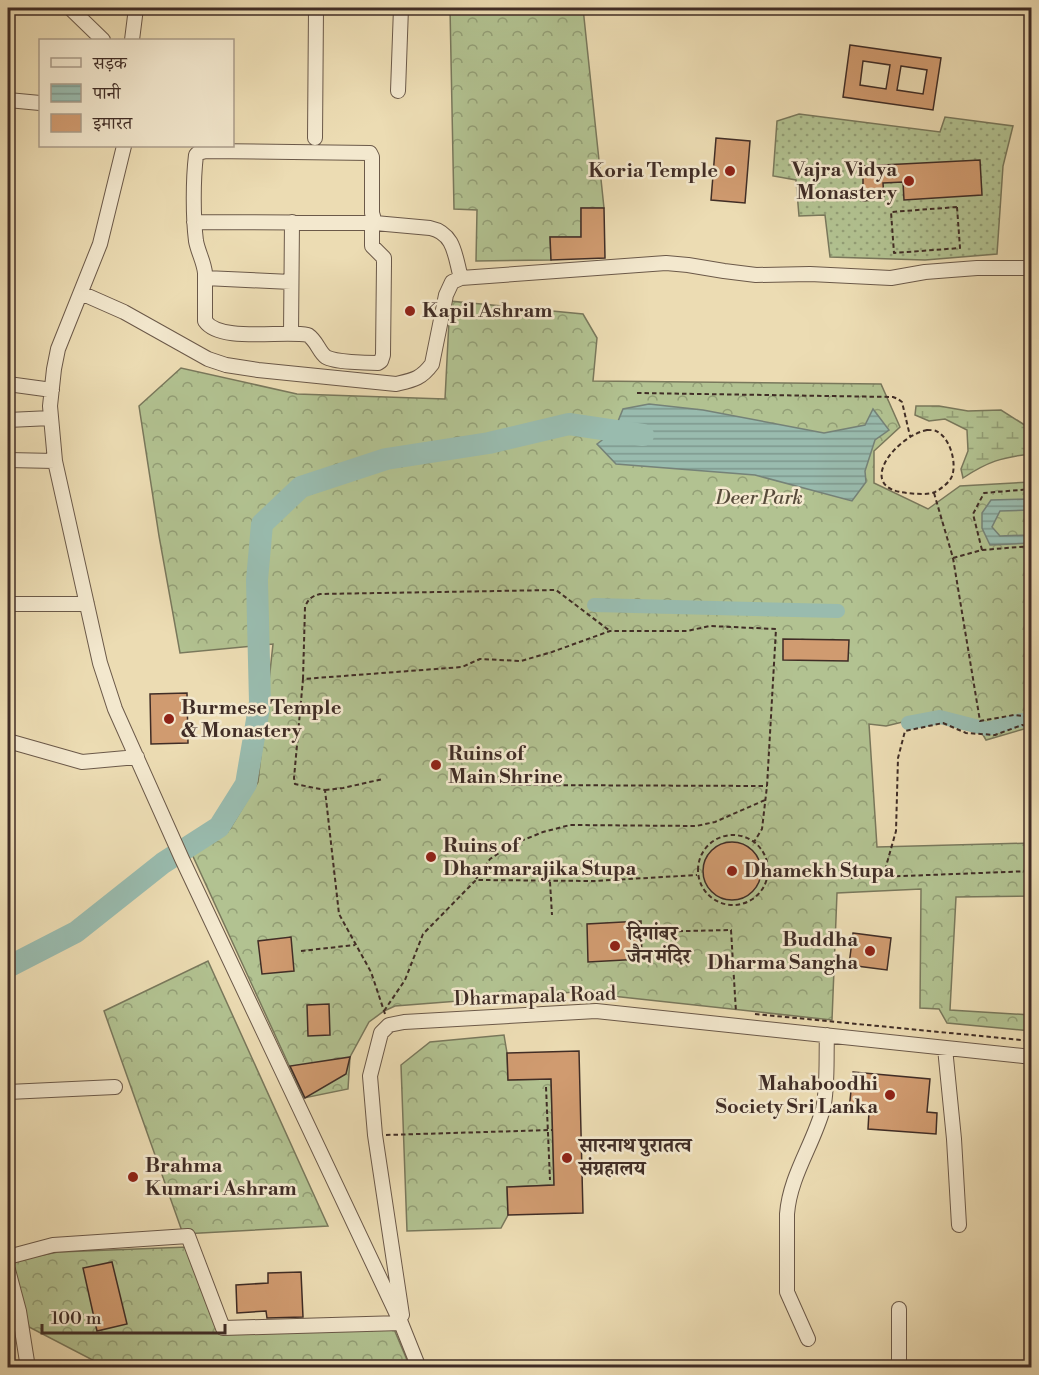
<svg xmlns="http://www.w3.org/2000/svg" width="1039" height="1375" font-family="'Libre Bodoni','Noto Serif Devanagari',serif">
<defs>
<pattern id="forest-crowns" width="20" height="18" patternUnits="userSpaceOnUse" patternTransform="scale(1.5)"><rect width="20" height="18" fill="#b2c291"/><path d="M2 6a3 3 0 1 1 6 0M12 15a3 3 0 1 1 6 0" fill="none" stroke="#929e76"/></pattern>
<pattern id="wetland-marsh" width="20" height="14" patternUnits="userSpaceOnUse" patternTransform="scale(1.5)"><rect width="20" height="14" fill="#b2c291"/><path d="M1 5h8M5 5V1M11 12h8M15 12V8" fill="none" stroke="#929e76"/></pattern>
<pattern id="garden-dots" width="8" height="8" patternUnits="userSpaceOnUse" patternTransform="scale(1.5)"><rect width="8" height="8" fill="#b2c291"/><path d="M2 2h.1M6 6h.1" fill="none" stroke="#929e76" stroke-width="1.8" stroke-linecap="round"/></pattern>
<pattern id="water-rules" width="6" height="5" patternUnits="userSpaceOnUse" patternTransform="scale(1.5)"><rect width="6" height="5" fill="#99bbae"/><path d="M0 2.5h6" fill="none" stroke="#7e988d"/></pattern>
</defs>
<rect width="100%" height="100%" fill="#ecdcb3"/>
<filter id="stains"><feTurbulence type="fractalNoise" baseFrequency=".00333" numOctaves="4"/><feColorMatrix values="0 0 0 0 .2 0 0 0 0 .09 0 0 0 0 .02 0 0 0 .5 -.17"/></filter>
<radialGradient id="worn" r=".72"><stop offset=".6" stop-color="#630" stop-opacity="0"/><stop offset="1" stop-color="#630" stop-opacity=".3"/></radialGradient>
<path fill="url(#forest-crowns)" stroke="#79785c" stroke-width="1.5" d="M450 8H583L604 208H581V237H550L551 260 476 261 477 210 454 209Z
M450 301 583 314 597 338 593 381 881 384 900 427 874 451V483L928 509 960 486 1031 482V730L1024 729 986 740 975 721 932 715 886 726 869 724 877 847 1031 843V896L956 897 950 1010 1031 1015V1031L947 1023 939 1009 920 1008 921 889 837 893 832 1020 575 992 395 1006 384 1011 369 1022 350 1057 348 1089 304 1098 191 852 230 829 258 782 273 644 180 653 159 536 139 406 181 368 297 394 445 399Z
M208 961 328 1226 183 1234 104 1011Z
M504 1035 507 1053 508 1080 551 1079 554 1185 507 1187 508 1215 501 1228 407 1231 401 1065 430 1042Z
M188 1247 223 1332 391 1322 410 1367H106L29 1327 12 1261 58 1252Z"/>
<path fill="url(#wetland-marsh)" stroke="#79785c" stroke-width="1.5" d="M916 406H939L968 411 1001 410 1031 429V454C1002 457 987 462 963 478L961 469 968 451 967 430 945 419 929 421 915 415Z"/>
<path fill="url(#garden-dots)" stroke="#79785c" stroke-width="1.5" d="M799 114 940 132 945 117 1013 126 1003 166 997 254 925 260 830 257 825 215 799 216 796 180 773 176 777 121Z"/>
<path fill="url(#water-rules)" stroke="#758278" stroke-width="1.5" d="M649 404 703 410 824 433 865 425 873 409 889 430 875 440 865 471 866 482 852 501 755 475 616 464 597 444 614 431 623 409Z
M1031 499V513L1029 510 1000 511 992 527 1000 536 1028 535 1031 527V543L990 545 982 528V513L991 500Z"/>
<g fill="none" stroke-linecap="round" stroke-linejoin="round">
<path stroke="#99bbae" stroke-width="14" d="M594 605 838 611
M908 723 940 717 987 729 1021 720 1032 722"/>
<path stroke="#99bbae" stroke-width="22" d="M8 967 76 932 163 863 219 827 246 784 260 702 257 580 262 524 301 487 386 459 489 443 569 424 643 435"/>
</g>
<path fill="#d09b70" stroke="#402d26" stroke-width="1.5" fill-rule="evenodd" d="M850 45 941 58 933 110 843 97ZM863 61 890 65 886 89 860 85ZM901 66 927 70 923 94 897 90Z
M716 138 750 141 745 203 711 200Z
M980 160 982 195 904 200 903 182 883 183 884 199 863 201V166Z
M581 208H604L605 258 551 260 550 237H581Z
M783 639 849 640 848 661 783 660Z
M187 693 188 743 151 744 150 694Z
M703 871a29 29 0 1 1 58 0a29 29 0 1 1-58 0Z
M641 921 642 959 588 962 587 924Z
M853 933 891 938 887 970 849 965Z
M291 937 294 971 262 974 258 941Z
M329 1004 330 1035 308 1036 307 1005Z
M579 1051 583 1213 508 1215 507 1187 554 1185 551 1079 508 1080 507 1053Z
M350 1057 346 1074 305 1098 290 1066Z
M853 1072 930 1079 927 1112 937 1113 936 1134 868 1129 869 1112 849 1110Z
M112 1262 127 1324 97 1331 83 1268Z
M301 1272 303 1317 267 1318 266 1311 237 1313 236 1285 268 1283V1273Z"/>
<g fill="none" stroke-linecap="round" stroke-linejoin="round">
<g stroke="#6b5949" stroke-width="16">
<path id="minor" d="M70 8 103 40
M132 40 136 8
M398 91 401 8
M8 100 40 103
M315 138 316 8
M124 146 100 244 58 349 54 369 50 406 55 461 100 663 115 709 182 859 401 1323 419 1368
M194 222 375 223
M372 223V246L384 258V264L383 355 381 361 378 363C367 363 334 362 326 357 319 352 317 341 308 335 283 330 220 343 205 321V273C204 262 198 252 196 241 193 217 193 180 196 155L198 153 206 151 370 153 372 157V213L375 223 430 228C455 233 455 257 461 278
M205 278 291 282
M81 293 124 312 208 359 226 365 258 370 396 384C413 380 421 379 432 364L446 295 452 282 461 278 666 263 688 265 724 271 756 275 810 274 891 278 925 272 977 268H1032
M291 334 292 222
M8 384 52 390
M8 420 51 418
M8 460 55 461
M8 604H87
M8 741 82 762 137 757
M945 1048 954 1139 959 1225
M8 1092 115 1087
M8 1257 53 1245 188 1236 223 1328 401 1323
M8 1270 19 1311 28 1368
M402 1315 375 1135 370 1076 381 1033 389 1025 404 1022 596 1011 1032 1057
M808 1339 787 1292V1214C790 1176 813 1145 823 1109 828 1087 826 1058 827 1035
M899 1368V1309"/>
</g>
<path stroke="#402d26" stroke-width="2" stroke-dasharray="4.5 3" stroke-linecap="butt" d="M957 207 960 248 894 253 891 212Z
M637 393 893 397 898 399 902 402 910 436
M927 430C929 430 934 430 936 431 950 437 957 463 952 476 950 482 941 489 935 492 928 495 916 494 908 493 853 489 896 436 927 430Z
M934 493 953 558 980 721 1014 715 1032 717
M982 550 973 514 984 493 1032 489
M953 558 982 550 1032 546
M303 679 305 607C308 599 312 596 320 594L556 590 610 631
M511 785 767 786
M325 790 343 788 383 779
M698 870a35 35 0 1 1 70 0a35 35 0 1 1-70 0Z
M883 877 896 831 898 758 905 731 943 723 966 733 995 735 1022 725 1032 727
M851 878 1032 871
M476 879 490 859 511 845 543 832 570 825 696 826 715 822 765 800
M550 882 552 915
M641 932 731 930 736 1012
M301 951 355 945
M384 1011 405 980 423 934 476 880 595 881 697 875
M385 1014 371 972 339 914 325 790 295 784 294 778 303 679 462 667 480 659 521 661 552 652 610 631H687L710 626 776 629 767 786 762 829 754 842
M755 1014 1032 1041
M546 1087 550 1180
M386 1135 552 1130"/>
<use href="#minor" stroke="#f3e8ce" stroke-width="14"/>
</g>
<g fill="#8f2418" stroke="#f3e8ce" stroke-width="2">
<circle cx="730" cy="171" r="6"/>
<circle cx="909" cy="181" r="6"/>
<circle cx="410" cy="311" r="6"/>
<circle cx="169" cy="719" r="6"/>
<circle cx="436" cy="765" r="6"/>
<circle cx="431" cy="857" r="6"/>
<circle cx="732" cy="871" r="6"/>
<circle cx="615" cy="946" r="6"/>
<circle cx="870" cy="951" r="6"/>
<circle cx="890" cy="1095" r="6"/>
<circle cx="567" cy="1158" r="6"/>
<circle cx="133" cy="1177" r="6"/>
</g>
<g text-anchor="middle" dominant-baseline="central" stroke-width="5" stroke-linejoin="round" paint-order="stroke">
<g font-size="20" font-weight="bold" fill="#402d26" stroke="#f3e8ce" text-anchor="start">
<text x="897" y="170" text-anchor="end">Vajra Vidya<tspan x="897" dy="23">Monastery</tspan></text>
<text x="718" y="171" text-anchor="end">Koria Temple</text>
<text x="422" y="311">Kapil Ashram</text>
<text x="181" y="708">Burmese Temple<tspan x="181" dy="23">&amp; Monastery</tspan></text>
<text x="448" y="754">Ruins of<tspan x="448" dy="23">Main Shrine</tspan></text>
<text x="443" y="846">Ruins of<tspan x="443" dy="23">Dharmarajika Stupa</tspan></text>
<text x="744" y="871">Dhamekh Stupa</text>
<text x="627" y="934">दिगांबर<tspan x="627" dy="23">जैन मंदिर</tspan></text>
<text x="858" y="940" text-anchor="end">Buddha<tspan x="858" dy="23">Dharma Sangha</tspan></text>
<text x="878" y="1084" text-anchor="end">Mahaboodhi<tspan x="878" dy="23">Society Sri Lanka</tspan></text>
<text x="579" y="1146">सारनाथ पुरातत्व<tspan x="579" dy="23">संग्रहालय</tspan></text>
<text x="145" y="1166">Brahma<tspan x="145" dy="23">Kumari Ashram</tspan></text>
</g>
<g font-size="20" font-style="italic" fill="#574b3b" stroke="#f3e8ce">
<text x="759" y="498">Deer Park</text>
</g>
<g font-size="20" fill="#402d26" stroke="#f3e8ce">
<text transform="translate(535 997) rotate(-2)">Dharmapala Road</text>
</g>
</g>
<rect width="1039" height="1375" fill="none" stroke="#ecdcb3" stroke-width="30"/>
<rect x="9" y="9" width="1021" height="1357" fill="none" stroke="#402d26" stroke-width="3"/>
<rect x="15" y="15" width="1009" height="1345" fill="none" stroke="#402d26" stroke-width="1.5"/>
<rect x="39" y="39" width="195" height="108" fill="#f3e8ce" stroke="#ab9d8b" stroke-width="1.5"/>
<rect x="51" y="58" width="30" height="9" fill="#f3e8ce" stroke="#ab9d8b" stroke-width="1.5"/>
<text x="93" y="69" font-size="18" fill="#402d26">सड़क</text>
<rect x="51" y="84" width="30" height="18" fill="url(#water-rules)" stroke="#ab9d8b" stroke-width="1.5"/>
<text x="93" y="99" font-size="18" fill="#402d26">पानी</text>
<rect x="51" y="114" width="30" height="18" fill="#d09b70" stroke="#ab9d8b" stroke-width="1.5"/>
<text x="93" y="129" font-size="18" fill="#402d26">इमारत</text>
<path d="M42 1324v9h183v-9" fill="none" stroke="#402d26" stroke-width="3"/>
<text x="51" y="1324" font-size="18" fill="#402d26" stroke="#f3e8ce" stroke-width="4.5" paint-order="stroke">100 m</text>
<rect width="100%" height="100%" filter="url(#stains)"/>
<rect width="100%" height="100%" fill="url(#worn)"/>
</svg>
